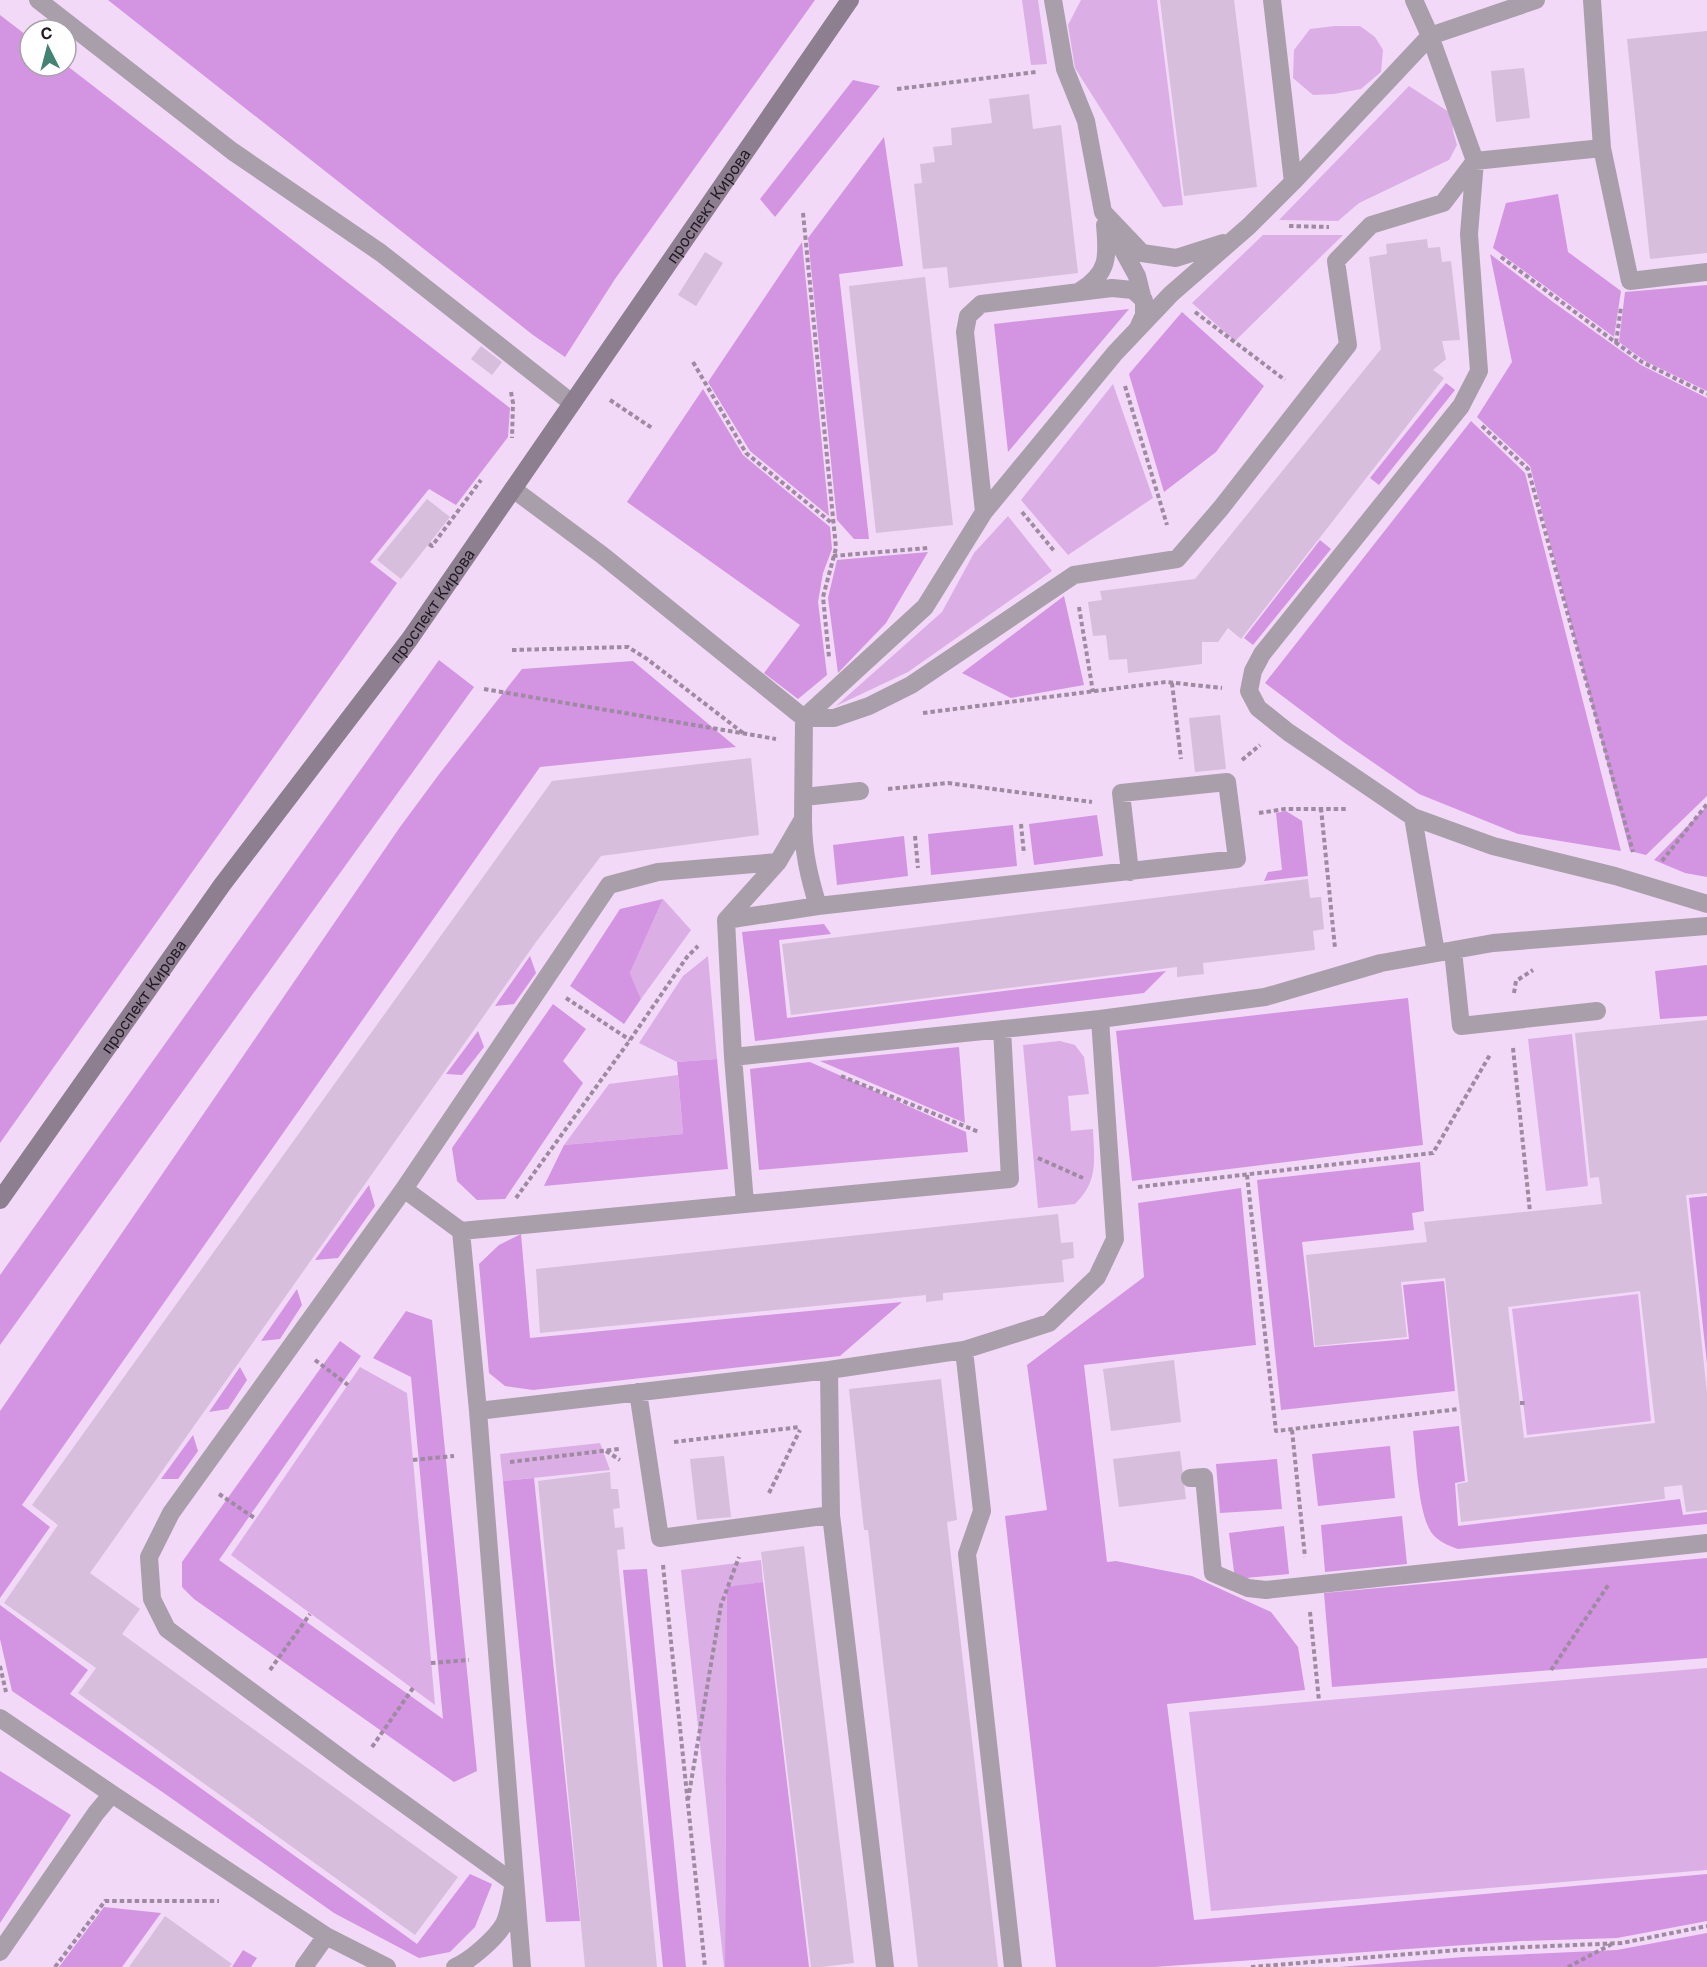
<svg xmlns="http://www.w3.org/2000/svg" width="1707" height="1967" font-family="Inter,sans-serif">
<rect width="100%" height="100%" fill="#f2d9f7"/>
<path fill="#dbafe5" d="M1022 0H1038L1047 64 1031 65Z
M1081 0H1157L1183 205 1163 207 1075 68 1068 25Z
M1335 26H1360L1375 37 1383 50 1381 72 1361 89 1334 94 1313 95 1293 78 1294 50 1310 29Z
M1409 86 1452 114 1453 131 1457 145 1449 160 1359 203 1338 221 1279 220Z
M1263 235H1343L1235 341 1192 303Z
M1113 384 1153 498 1068 555 1021 500Z
M1008 516 1052 571 908 672 836 706 942 612 974 553Z
M663 899 691 930 641 999 630 973Z
M708 956 717 1059 677 1062 639 1043 683 976Z
M1572 1034 1588 1186 1546 1191 1528 1039Z
M1060 1041 1075 1045 1084 1057 1089 1094 1068 1096 1071 1131 1093 1129C1094 1160 1099 1181 1075 1204L1038 1208 1023 1045Z
M678 1075 683 1134 564 1145 609 1084Z
M1638 1294 1651 1421 1527 1435 1512 1309Z
M360 1367 407 1393 435 1705 231 1555Z
M600 1443 610 1470 503 1481 500 1454Z
M761 1560 763 1582 727 1588 725 1967H724L681 1570Z
M1707 1668V1870L1211 1911 1189 1712Z"/>
<path fill="#d394e2" d="M108 0H815L615 279 565 357 533 335Z
M0 15 30 38V66L66 65 510 408 508 437 456 505 429 489 370 562 397 583 0 1143Z
M853 80 880 86 775 217 760 199Z
M884 137 903 266 839 274 869 539H854L837 520 808 238Z
M1558 194 1568 252 1621 291 1614 337 1493 248 1506 203Z
M802 242 829 516 750 451 708 382Z
M1490 254 1553 302 1641 365 1707 398V796L1646 855 1630 851 1530 466 1477 417 1512 362Z
M1707 285V391L1645 361 1619 342 1625 292Z
M1129 309 1008 452 994 324Z
M1182 312 1264 386 1216 452 1164 492 1129 374Z
M1446 383 1455 390 1379 485 1370 478Z
M703 389 743 455 830 527 832 549 823 573 818 602 827 675 798 699 764 673 800 625 627 502Z
M1471 421 1525 473 1621 851 1518 834 1419 794 1342 741 1265 683Z
M1320 540 1331 549 1253 645 1244 638Z
M928 552 886 623 838 673 828 598 837 560Z
M1064 596 1084 685 1011 698 962 673Z
M439 660 474 687 0 1345V1275Z
M633 661 736 747 540 767 22 1505 50 1527 0 1598V1411L400 827 440 773 522 669Z
M1707 806V877L1685 873 1654 860Z
M1286 811 1302 821 1308 876 1264 881 1268 872 1282 870 1276 813Z
M1097 815 1103 856 1034 865 1029 824Z
M1013 825 1017 866 931 875 928 834Z
M904 836 908 876 837 885 833 845Z
M663 899 630 973 641 999 624 1024 570 986 620 909Z
M824 924 831 934 779 940 787 1018 1166 971 1144 993 755 1041 742 932Z
M530 956 536 973 514 1004 495 1006Z
M1707 965V1016L1660 1019 1655 971Z
M1408 998 1423 1145 1132 1181 1116 1031Z
M553 1004 586 1029 563 1061 583 1083 505 1199 477 1200 457 1181 452 1148Z
M478 1031 484 1047 462 1075 446 1074Z
M959 1047 965 1123 820 1061Z
M717 1059 728 1169 544 1186 564 1145 683 1134 677 1062Z
M810 1062 966 1132 968 1152 759 1170 750 1069Z
M1420 1162 1424 1211 1412 1213 1414 1230 1302 1242 1314 1347 1409 1339 1403 1285 1444 1281 1455 1391 1281 1410 1257 1180Z
M369 1185 375 1206 338 1258 315 1260Z
M1241 1188 1256 1345 1084 1365 1107 1562 1116 1561 1192 1576 1271 1612 1298 1647 1305 1690 1167 1704 1194 1920 1707 1874V1921L1617 1938 1521 1941 1154 1967H1056L1005 1516 1047 1510 1027 1365 1144 1277 1138 1203Z
M1707 1196V1364L1689 1198Z
M521 1234 530 1338 902 1302 840 1356 533 1390 505 1386 489 1373 479 1264 499 1245Z
M297 1289 302 1305 280 1339 261 1341Z
M406 1311 432 1320 477 1771 454 1782 194 1599 182 1587V1562L340 1341 361 1356 219 1560 443 1719 411 1377 373 1358Z
M240 1367 247 1380 228 1409 209 1412Z
M1459 1426 1465 1481 1455 1483 1458 1526 1680 1499 1683 1515 1707 1512V1524L1458 1549C1449 1546 1437 1541 1431 1532 1418 1512 1416 1456 1413 1431Z
M193 1435 198 1451 178 1479H161Z
M1390 1446 1395 1498 1318 1506 1312 1454Z
M1277 1459 1282 1509 1220 1513 1216 1464Z
M534 1478 580 1921 546 1922 503 1481Z
M1402 1516 1407 1564 1325 1572 1321 1525Z
M1284 1526 1289 1574 1235 1579 1229 1533Z
M1707 1558V1658L1332 1687 1324 1593Z
M647 1569 686 1967H663L623 1570Z
M763 1582 809 1967H725L727 1587Z
M0 1605 88 1670 70 1694 417 1944 470 1874 492 1884 475 1927 450 1952 419 1958 334 1913 161 1791 12 1691 0 1639Z
M0 1771 71 1815 0 1923Z
M104 1907 161 1913 122 1967H59Z
M1707 1933V1967H1339L1464 1957 1617 1950Z
M243 1950 257 1958 251 1967H232Z"/>
<path fill="#d6bedc" fill-rule="evenodd" d="M1160 0H1234L1257 187 1184 196Z
M1707 31V253L1650 259 1627 39Z
M1524 68 1530 118 1496 122 1491 71Z
M1029 94 1033 129 1061 125 1078 273 949 288 947 267 923 269 914 184 922 183 920 164 935 162 933 147 952 145 951 128 992 123 989 99Z
M1427 239 1428 248 1440 247 1442 262 1451 261 1460 340 1442 341 1446 359 1433 370 1444 378 1241 639 1228 628 1218 642H1202V664L1128 673 1127 659 1109 660 1106 635 1093 636 1088 602 1102 600 1100 591 1195 579 1381 349 1369 257 1387 254 1386 244Z
M705 252 723 263 696 306 678 295Z
M925 277 953 525 876 533 849 286Z
M481 346 502 362 492 375 471 359Z
M427 499 450 517 401 579 377 560Z
M1220 715 1226 769 1195 772 1189 718Z
M751 758 759 835 601 856 536 942 90 1573 140 1609 122 1634 458 1877 415 1935 78 1693 96 1668 4 1603 58 1525 32 1505 552 781Z
M1308 879 1310 898 1321 897 1324 929 1313 931 1315 950 1203 963 1204 974 1177 977V967L791 1015 782 944Z
M1707 1020V1193L1686 1195 1707 1393V1510L1686 1512 1682 1485 1664 1487 1665 1499 1461 1522 1457 1484 1468 1482 1445 1278 1401 1282 1407 1337 1315 1346 1306 1255 1427 1242 1424 1222 1602 1204 1599 1177 1590 1178 1575 1033ZM1640 1291 1655 1423 1524 1438 1508 1307Z
M1058 1214 1061 1243 1073 1242 1074 1258 1062 1260 1064 1282 943 1293V1300L926 1302V1295L540 1333 536 1269Z
M1174 1360 1181 1422 1111 1431 1103 1369Z
M941 1379 957 1520 947 1522 998 1967H918L868 1530H864L849 1389Z
M1180 1451 1186 1499 1119 1507 1113 1459Z
M724 1456 731 1517 697 1520 690 1459Z
M610 1472 611 1489H618L620 1508 613 1509 615 1528 623 1527 625 1549 617 1550 657 1967H585L538 1481Z
M804 1546 854 1963 822 1967H811L761 1552Z
M165 1916 232 1964 229 1967H129Z"/>
<g fill="none" stroke-linecap="round" stroke-linejoin="round">
<path stroke="#9e8ba2" stroke-width="4" stroke-dasharray="4.5 3" stroke-linecap="butt" d="M897 89 1036 72
M803 213 836 548 823 597 829 657
M1289 226 1329 227
M1501 257 1642 362 1707 394
M1195 312 1285 380
M1616 343 1621 307
M693 362 746 453 833 524
M1125 386 1167 525
M511 392 513 403 512 438
M610 400 652 428
M1482 426 1528 469 1633 852
M1022 512 1055 552
M429 544 432 546 481 480
M833 556 928 548
M1079 607 1093 692
M512 650 628 647 647 659 743 733
M1172 683 1181 759
M484 689 776 739
M923 713 1166 682 1222 688
M1242 760 1260 745
M888 789 948 783 1092 802
M1321 808 1335 948
M1259 813 1285 809H1347
M1021 824 1024 854
M915 836 918 868
M1662 861 1707 804
M1514 993 1516 981 1533 970
M566 998 630 1040
M1513 1048 1530 1212
M841 1076 979 1132
M1038 1158 1083 1178
M1247 1175 1276 1431 1459 1409
M1138 1187 1433 1153 1491 1053
M516 1198 630 1040 687 957 698 946
M315 1360 348 1385
M1520 1403H1526
M1292 1430 1305 1557
M674 1442 800 1427
M606 1451 620 1460
M413 1460 454 1456
M510 1462 619 1449
M769 1493 800 1430
M219 1494 256 1519
M663 1565 705 1967
M1310 1612 1319 1701
M431 1663 469 1660
M0 1666 6 1692
M270 1670 310 1614
M1551 1670 1609 1584
M372 1747 413 1688
M688 1800 721 1605 739 1557
M55 1967 105 1901H219
M1251 1967 1458 1950 1622 1943 1707 1926
M1568 1967 1612 1944"/>
<path stroke="#a99fab" stroke-width="18" d="M38 0 232 151 381 253 572 403
M1053 0 1065 69 1086 121 1103 212 1142 253 1176 258 1223 243
M1272 0 1293 182
M1414 0 1430 36 1293 182 1249 226 1171 294 1115 353 984 512 925 607 804 718 803 819 778 862 726 920 733 1057 1100 1019 1265 997 1381 963 1493 943 1707 926
M1536 0 1430 36 1475 161 1469 234 1479 371 1461 406 1262 654 1253 671 1249 691 1258 708 1288 732 1413 817 1493 846 1615 876 1707 904
M1592 0 1602 148 1630 281 1707 272
M1113 232 1137 276 1143 300
M1080 291C1109 273 1108 257 1105 225
M513 489 602 555 804 718H834L869 706 911 685 1074 575 1177 559 1221 508 1348 345 1336 261 1371 225 1443 203 1475 161 1602 148
M984 512 965 332 968 316 981 304 1112 288 1133 290 1144 300V315L1139 326
M804 797 860 791
M1413 817 1436 953
M803 820C803 851 809 877 818 906
M726 920 818 906 1237 859 1227 782 1121 793 1130 872
M1453 951 1461 1026 1597 1011
M733 1057 745 1203
M404 1189 171 1513 149 1557 152 1599 167 1629 357 1770 514 1883C511 1895 510 1912 504 1924 496 1938 470 1961 455 1967
M461 1231 1010 1179 1002 1029
M964 1350 982 1511 967 1554 1013 1967
M829 1370 831 1515 885 1967
M638 1392 660 1538 831 1515
M478 1411 829 1370 964 1350 1049 1323 1097 1277 1115 1239 1100 1019
M1190 1478 1204 1477 1213 1573 1248 1588 1266 1590 1707 1543
M0 1718 112 1794 96 1813 0 1952
M112 1794 326 1936
M304 1967 326 1936 387 1967
M522 1967 478 1411 461 1231 404 1189 609 885 658 872 778 862"/>
<path stroke="#8d7e90" stroke-width="18" id="s1" d="M0 1200 222 885 409 640 850 0"/>
</g>
<g text-anchor="middle" dominant-baseline="central" stroke-width="5" stroke-linejoin="round" paint-order="stroke">
<g font-size="16" fill="#221924" stroke="#fff">
<text stroke="none"><textPath href="#s1" startOffset="1221">проспект Кирова</textPath></text>
<text stroke="none"><textPath href="#s1" startOffset="735">проспект Кирова</textPath></text>
<text stroke="none"><textPath href="#s1" startOffset="249">проспект Кирова</textPath></text>
</g>
</g>
<g transform="translate(48 48) rotate(354)"><circle r="28" fill="#ffffff" stroke="#a7a3a7" stroke-width="1.5"/>
<path d="M0-4.5L10 22L0 15L-10 22Z" fill="#428373"/>
<text y="-9" font-size="16" font-weight="bold" text-anchor="middle" fill="#221924">С</text>
</g>
</svg>
